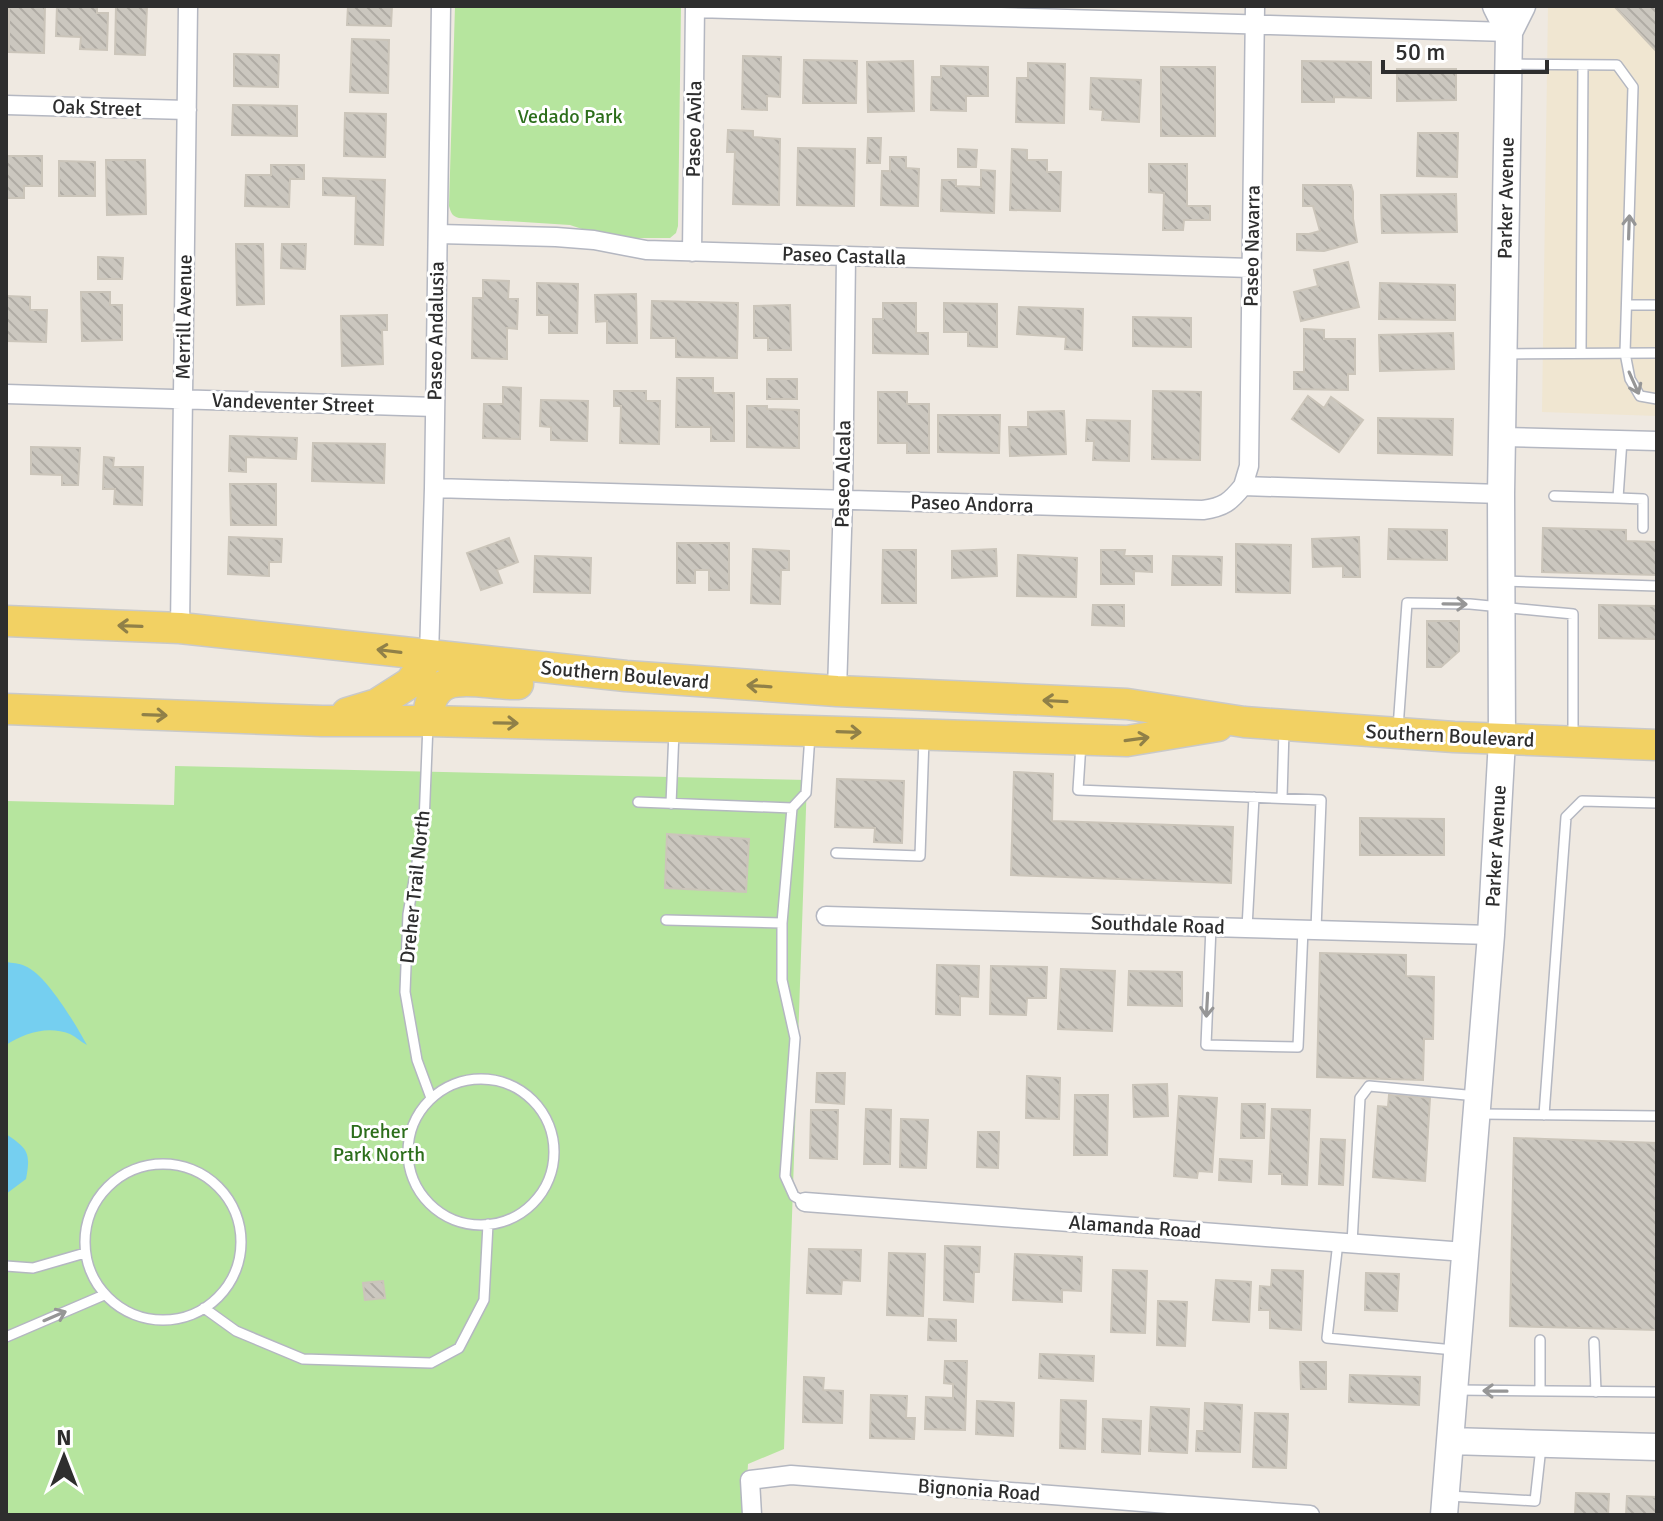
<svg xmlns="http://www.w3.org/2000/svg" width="1663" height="1521" font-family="Signika,sans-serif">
<defs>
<pattern id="building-back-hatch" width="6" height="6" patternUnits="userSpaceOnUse" patternTransform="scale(2)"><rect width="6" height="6" fill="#cbc7bf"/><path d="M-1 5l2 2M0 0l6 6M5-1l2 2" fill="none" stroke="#afaba4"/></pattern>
</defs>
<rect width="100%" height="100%" fill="#efe9e1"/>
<path fill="#f0e6d1" d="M1548 6H1657V416L1542 412Z"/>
<path fill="#b6e59e" d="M455 6H681L678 226 676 233 670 238H629L591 232 570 225 459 218C452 216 451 213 449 206Z
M175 766 807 780 784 1449 748 1464 745 1515H6V801L174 805Z"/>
<path fill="#75cff0" d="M6 962C12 963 19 963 25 966 46 974 76 1025 87 1045 81 1042 76 1037 70 1034 48 1025 24 1033 6 1045Z
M6 1134C28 1149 31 1152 26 1179L6 1194Z"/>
<path fill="url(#building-back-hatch)" stroke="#cbc5ba" stroke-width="2" d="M9 6H45L44 53 9 52Z
M57 6H97V13H108L107 50 80 49 81 37 56 36Z
M116 6H147L145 55 115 54Z
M348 6H392L391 26 347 25Z
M1614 6H1657V52Z
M352 39 389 40 388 93 350 92Z
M234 54 279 55 278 87 234 86Z
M743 56 781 57 780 97 767 96V110L742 109Z
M804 60 857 61 856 103H803Z
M913 61 914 111 868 112 867 62Z
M1302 61 1371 62V98L1334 97V102H1302Z
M1028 63 1065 64 1064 123 1016 122 1017 78H1028Z
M941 66 988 67V96H966V111L931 110 932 77H941Z
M1161 67H1215V136H1161Z
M1397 69H1456V100L1397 101Z
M1091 78 1141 80 1139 122 1102 120 1103 110 1090 109Z
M233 105 297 106V136L232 135Z
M345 113 386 114 385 157 344 156Z
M728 130 753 131V137L780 139 779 205 733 204 735 152H727Z
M1418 133H1458L1457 177 1417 176Z
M868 138H881L880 163H867Z
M798 148 855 149 854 206 797 205Z
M958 149 977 150 976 167H958Z
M1012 149 1027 150V160H1047V172H1061L1060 211 1010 210Z
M7 156H42V186H24V198H7Z
M890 157H906V168L919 169 918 206 881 205 882 171H890Z
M106 160H145L146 214 107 215Z
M59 161 95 162V196H59Z
M1149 164H1187V206H1210V220H1184L1183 230H1163L1164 193 1149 192Z
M271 165H304V179H290L289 207 245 206 246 175H271Z
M981 170 995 171 994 213 941 211 942 180H956V186L981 187Z
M323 178 385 180 383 245 355 244 356 196 323 195Z
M1303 185H1351L1353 192V219L1357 242 1324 251 1297 250V234H1309L1320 231 1313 206H1303Z
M1456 194 1457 232 1382 233 1381 195Z
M236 244H263L264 304 237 305Z
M282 244H306L305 269 281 268Z
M98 257 123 258 122 279H98Z
M1348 262 1359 307 1301 321 1294 292 1318 286 1314 270Z
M483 280 509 281 508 299H518L517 329 507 328V359L472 358 473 298H483Z
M537 283 578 284 577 333H549V315H537Z
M1380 283 1455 285V320L1379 319Z
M81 292H110V305H122V340L82 341Z
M636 294 637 343H607V321L596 322 595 295Z
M6 296 30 297V310H47L46 342 6 341Z
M652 301 738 303 737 358 676 357V338H651Z
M883 303H916V333H928V354L873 353V319H883Z
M944 303 997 304V347L968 346V332H944Z
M790 305 791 350H768V338H754V306Z
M1019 307 1083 309 1082 350 1065 349 1066 337 1017 334Z
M387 315V330H382L383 364 342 366 341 316Z
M1133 317 1191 318V347L1133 346Z
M1304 329 1324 330V339H1355V374H1348V390L1294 389V372H1304Z
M1453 333 1454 369 1380 371 1379 335Z
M677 378H713V393H734V441H711V427H676Z
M767 379H797V399H767Z
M503 387 521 388 520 439 483 438 484 404H503Z
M614 391H646V401H660L659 444 620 443 621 406H614Z
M1153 391 1201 392 1200 460 1152 459Z
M878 392H907V404H929V453H907V443H878Z
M1308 396 1324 408 1331 397 1363 420 1339 452 1292 419Z
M541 400 588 401 587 441 551 440V427L540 426Z
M747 406H767V409L799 410V448L747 447Z
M1064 411 1066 454 1010 456 1009 427H1028V412Z
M938 415H1000L999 453 938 452Z
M1378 418 1453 419 1452 455 1378 453Z
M1087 420 1130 421 1129 461 1093 460 1094 441H1086Z
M230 436 297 438 296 459 246 457V472L229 471Z
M313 443 385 444 384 483 312 481Z
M31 447 80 448 78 485H62V475L31 474Z
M104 457 114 458 113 467H143L142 505 114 504 115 489H103Z
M230 484H276V525H231Z
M1543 528 1626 530V541L1657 542V575L1542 572Z
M1389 529 1447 530V560L1388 559Z
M229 537 282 539 281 562H269V576L228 574Z
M1359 537 1360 577H1343V566L1313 567 1312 539Z
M509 538 518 562 497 570 502 583 481 590 467 553Z
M677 543H729V590H709V570H695V583H677Z
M1236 544 1291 545 1290 593 1236 592Z
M753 549 789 551V570H781L780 604 751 603Z
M996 549 997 576 952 578V551Z
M883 550H916V603H882Z
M1101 550H1125L1124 556H1152V572L1134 571V584H1101Z
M1018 555 1077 558 1076 597 1017 596Z
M535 556 591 558 590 593 534 592Z
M1173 556 1222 557 1221 585H1172Z
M1093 605H1124V626L1092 625Z
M1599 605 1657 606V639L1599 638Z
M1427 621H1459V651L1441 667H1427Z
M1014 772 1053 774 1052 821 1233 827 1231 883 1011 875Z
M837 779 904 781 902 843 874 842 875 828 835 827Z
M1360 818 1444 819V855H1360Z
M667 834 749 839 746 892 665 888Z
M1320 953 1406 955V976L1434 977 1433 1039H1424L1423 1080 1317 1077Z
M937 965 979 966 978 997 960 996V1015L936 1014Z
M991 966 1047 967 1046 998H1027L1026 1015 990 1014Z
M1061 969 1115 971 1112 1031 1058 1029Z
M1129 971 1182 972V1006L1128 1005Z
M817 1073H845L844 1104 816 1102Z
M1027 1076 1060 1078 1059 1119 1026 1118Z
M1167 1084 1168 1116 1134 1117 1133 1085Z
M1075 1095H1108L1107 1155H1074Z
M1389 1095 1430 1098 1425 1181 1373 1177 1378 1106 1388 1107Z
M1179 1096 1217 1098 1212 1172 1198 1171 1197 1178 1174 1176Z
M1242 1104H1265L1264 1138H1241Z
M866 1109 891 1110 890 1164H864Z
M1272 1109 1310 1110 1307 1185 1282 1184V1174H1269Z
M811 1110H838L837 1159 810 1158Z
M901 1119 928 1120 926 1168 900 1167Z
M978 1132H999L998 1168 977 1167Z
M1514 1138 1657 1143V1330L1510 1326Z
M1321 1139 1345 1140 1343 1185 1319 1184Z
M1220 1159 1252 1161 1251 1182 1219 1180Z
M945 1246 980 1247 979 1272H974L973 1302 944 1300Z
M809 1249 861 1250 860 1281 842 1280 841 1294 807 1293Z
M889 1253 925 1254 923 1316 887 1315Z
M1015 1254 1082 1257 1081 1291 1062 1290V1302L1013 1300Z
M1113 1270 1147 1271 1145 1333 1111 1332Z
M1272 1270 1303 1271 1301 1330 1270 1328V1310H1259L1260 1286 1271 1287Z
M1366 1273 1399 1274 1397 1311 1365 1310Z
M1216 1280 1251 1282 1249 1322 1213 1320Z
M383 1281 385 1298 365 1300 363 1283Z
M1158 1301 1187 1302 1185 1346 1157 1345Z
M929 1319 956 1320V1341L928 1340Z
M1040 1354 1094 1356 1093 1381 1039 1378Z
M945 1361H967L965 1430 925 1429 926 1397 953 1398V1384L944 1383Z
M1300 1362H1326V1389H1301Z
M1350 1375 1420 1377 1419 1405 1349 1402Z
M804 1377 824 1378 823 1390 843 1391 842 1423 803 1422Z
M871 1395 907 1396 906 1418H915L914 1439 870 1438Z
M1061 1400 1086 1401 1085 1449 1060 1448Z
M977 1401 1014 1403 1013 1436 976 1434Z
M1205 1403 1242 1405 1240 1452 1196 1451 1197 1431H1204Z
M1151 1407 1189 1409 1187 1453 1149 1451Z
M1255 1413 1288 1414 1286 1468 1253 1467Z
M1103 1419 1141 1421 1140 1454 1102 1452Z
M1576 1493 1609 1494 1608 1515H1575Z
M1627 1496 1657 1497V1515H1626Z"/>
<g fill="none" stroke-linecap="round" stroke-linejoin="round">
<g stroke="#b4b7c1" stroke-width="12">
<path id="lane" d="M1510 64 1617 65 1633 87 1625 353 1630 379 1640 396 1657 399
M1627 305H1657
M1581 353 1583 65
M1504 354 1657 353
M1554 496 1618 498 1622 440
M1618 498 1643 499V528
M1504 581 1657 586
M428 724 424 823 408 914 405 992 417 1060 431 1098
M1398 728 1407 603 1470 604 1573 614V739
M1081 743 1078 790 1321 800 1316 929
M1282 798 1284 730
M638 802 792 808
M671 804 674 731
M836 853 920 856 924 738
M666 920 782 923
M1211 927 1206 1045 1298 1047 1303 929
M1247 928 1254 797
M408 1152a73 73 0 1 1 146 0a73 73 0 1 1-146 0Z
M1480 1114 1657 1116
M1544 1115 1566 817 1582 801 1657 803
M85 1242a78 78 0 1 1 156 0a78 78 0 1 1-156 0Z
M805 1202 794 1196 785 1176 795 1038 782 980V923L792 808 806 793 810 735
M1338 1242 1327 1338 1454 1350
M1352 1243 1360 1098 1369 1086 1477 1096
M6 1266 33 1268 85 1253
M204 1308 236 1331 303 1359 431 1363 459 1348 484 1300 488 1224
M6 1337 104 1295
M1540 1340V1391
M1594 1342 1596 1392
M1456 1390 1657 1392
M1449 1496 1535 1501 1541 1447"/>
</g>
<g stroke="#b4b7c1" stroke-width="21">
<path id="street" d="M695 8 1509 32
M6 105 187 110
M438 234 556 237 594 240 646 250 1251 268
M692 252 695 6
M6 394 435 407
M1502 437 1657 441
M1243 486 1249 466 1255 6
M434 488 1203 510C1224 507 1230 502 1243 486L1501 494
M180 628 188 6
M429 656 434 488 441 6
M837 691 843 500 846 256
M826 916 1491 935
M805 1202 1465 1252
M752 1515 750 1480 791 1475 1310 1515"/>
</g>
<g stroke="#b4b7c1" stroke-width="29">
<path id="secondary" d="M1496 6 1509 32
M1450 1441 1657 1447
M1444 1515 1491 935 1502 740 1501 494 1509 32 1522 6"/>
</g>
<g stroke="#c9c9c9" stroke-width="33">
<path id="primary" d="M6 621 180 628 626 676 837 691 1127 704 1244 722 1454 737 1657 745
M6 709 322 721H428L714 728 1127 741 1218 726
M347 713 377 704 410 683 429 656
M428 721C429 662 480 686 518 684"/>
</g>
<use href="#lane" stroke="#fff" stroke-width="9"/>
<use href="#street" stroke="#fff" stroke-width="18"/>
<use href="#secondary" stroke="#fff" stroke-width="26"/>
<use href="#primary" stroke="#f2d163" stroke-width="30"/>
</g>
<defs><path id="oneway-shaft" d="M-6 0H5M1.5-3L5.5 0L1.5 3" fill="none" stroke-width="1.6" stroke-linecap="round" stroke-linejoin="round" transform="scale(2)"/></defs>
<g stroke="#969696">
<use href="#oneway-shaft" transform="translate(1629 227) rotate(-88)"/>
<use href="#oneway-shaft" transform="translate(1634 383) rotate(66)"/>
<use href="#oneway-shaft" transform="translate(1455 604) rotate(1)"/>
<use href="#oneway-shaft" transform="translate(1207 1005) rotate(93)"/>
<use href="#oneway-shaft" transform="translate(55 1316) rotate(-23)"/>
<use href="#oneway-shaft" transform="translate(1495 1391) rotate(-179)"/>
</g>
<g stroke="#908048">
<use href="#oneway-shaft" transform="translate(130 626) rotate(-178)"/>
<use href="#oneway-shaft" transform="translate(389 651) rotate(-173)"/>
<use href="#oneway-shaft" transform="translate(759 686) rotate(-176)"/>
<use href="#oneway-shaft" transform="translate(1055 701) rotate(-177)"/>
<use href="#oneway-shaft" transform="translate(155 715) rotate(2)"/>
<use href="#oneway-shaft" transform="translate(506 723) rotate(1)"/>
<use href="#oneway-shaft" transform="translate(849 732) rotate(2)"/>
<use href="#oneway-shaft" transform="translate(1137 739) rotate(-8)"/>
</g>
<g text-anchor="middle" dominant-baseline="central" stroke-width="6" stroke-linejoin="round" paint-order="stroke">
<g font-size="20" fill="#2e2e2e" stroke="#fff">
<text transform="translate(97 108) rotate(2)">Oak Street</text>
<text transform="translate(694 129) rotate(-89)">Paseo Avila</text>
<text transform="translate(1506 198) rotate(-89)">Parker Avenue</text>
<text transform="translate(1252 246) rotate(-89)">Paseo Navarra</text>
<text transform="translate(844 256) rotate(2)">Paseo Castalla</text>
<text transform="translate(184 317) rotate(-89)">Merrill Avenue</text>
<text transform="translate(436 331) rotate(-89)">Paseo Andalusia</text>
<text transform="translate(293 403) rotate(2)">Vandeventer Street</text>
<text transform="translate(843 474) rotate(-89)">Paseo Alcala</text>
<text transform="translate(972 504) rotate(2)">Paseo Andorra</text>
<text transform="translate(625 675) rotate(5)">Southern Boulevard</text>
<text transform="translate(1450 736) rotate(3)">Southern Boulevard</text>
<text transform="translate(1496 846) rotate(-87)">Parker Avenue</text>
<text transform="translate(415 887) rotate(-84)">Dreher Trail North</text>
<text transform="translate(1158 925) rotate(2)">Southdale Road</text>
<text transform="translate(1135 1227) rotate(4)">Alamanda Road</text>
<text transform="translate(979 1490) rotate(4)">Bignonia Road</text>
</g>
<g font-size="20" fill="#2c6e1b" stroke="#fff">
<text x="570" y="116">Vedado Park</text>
<text x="379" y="1131">Dreher<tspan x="379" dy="23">Park North</tspan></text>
</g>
</g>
<rect width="1663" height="1521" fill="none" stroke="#2e2e2e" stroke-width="16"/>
<g transform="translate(64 1457)" stroke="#ffffff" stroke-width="6" paint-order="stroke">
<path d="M0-6L14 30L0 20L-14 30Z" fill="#2e2e2e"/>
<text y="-12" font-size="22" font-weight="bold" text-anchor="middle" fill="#2e2e2e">N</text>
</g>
<path d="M1383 60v12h164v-12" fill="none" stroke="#2e2e2e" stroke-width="4"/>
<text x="1395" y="60" font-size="24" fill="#2e2e2e" stroke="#ffffff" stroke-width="6" paint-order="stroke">50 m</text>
</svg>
